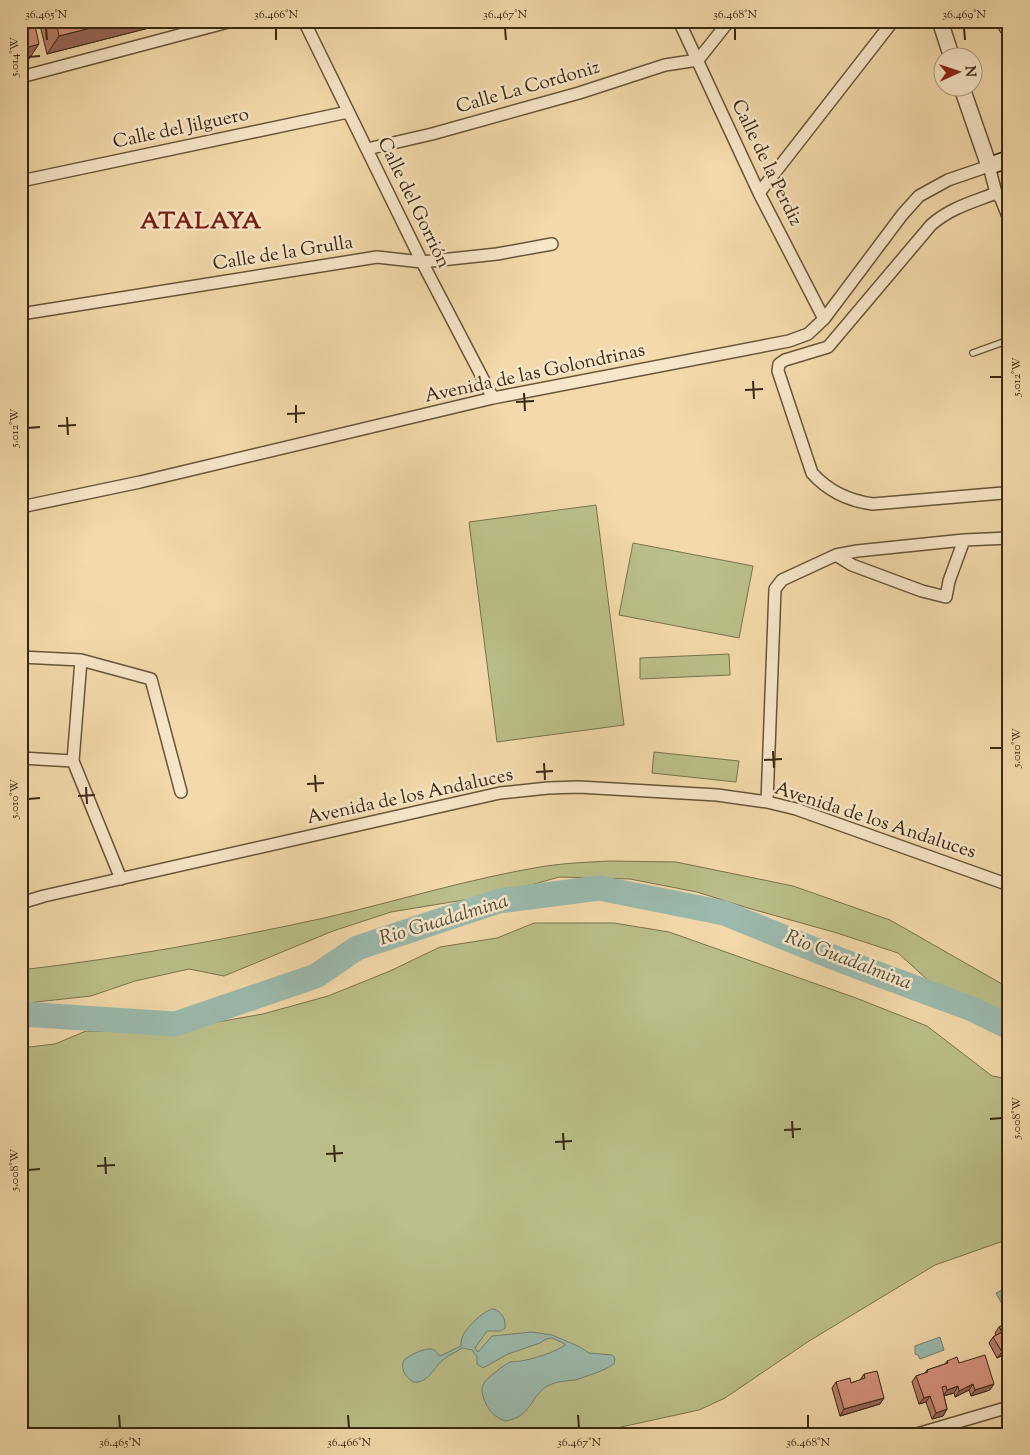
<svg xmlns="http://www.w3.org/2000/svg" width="1030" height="1455" font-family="'Sorts Mill Goudy',serif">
<rect width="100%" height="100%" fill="#f3d9ab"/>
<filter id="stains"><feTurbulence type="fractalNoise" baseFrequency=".004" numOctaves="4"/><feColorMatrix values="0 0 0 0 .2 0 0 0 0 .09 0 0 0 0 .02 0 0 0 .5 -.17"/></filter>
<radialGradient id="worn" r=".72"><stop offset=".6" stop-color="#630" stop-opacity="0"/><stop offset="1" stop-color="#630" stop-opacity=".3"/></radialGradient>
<path fill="#bbbf89" stroke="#7a734e" d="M596 505 624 725 497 742 469 522Z
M633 543 753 566 739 638 619 615Z
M729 654 730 675 640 679V658Z
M654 752 739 761 736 782 652 773Z
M610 861 676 862 793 886 890 920 1009 988V1025L992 1021 961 1010 898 953 837 933 748 908 697 892 630 879 559 877 500 894 391 912 333 931 224 976 189 969 135 981 91 996 36 1002 21 1006V970C123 958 224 940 324 918 398 901 471 878 546 866 567 863 589 862 610 861Z
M534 923H614L669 932 856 998 927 1026 992 1076 1009 1079V1239L935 1265 809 1341 725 1398 699 1410 589 1434H21V1048L55 1044 86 1031 141 1032 194 1026 263 1014 328 996 390 971 440 947 497 938Z"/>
<path fill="#9bbaad" stroke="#747f6f" d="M1009 1287V1300L1002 1304 996 1293Z
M493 1309C502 1311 506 1320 505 1328L500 1331H487L475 1348 478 1352 492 1336 532 1332 552 1335 580 1347 589 1353 612 1355 615 1358 614 1364C606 1370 585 1377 575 1380 567 1381 559 1381 552 1384 530 1392 534 1417 505 1421 494 1417 488 1410 484 1399 478 1384 486 1380 497 1371 501 1368 505 1364 510 1362 513 1361 518 1362 521 1361 533 1359 556 1352 565 1345V1344L552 1338 546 1339 540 1343 508 1354 483 1368 477 1364V1357L472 1350 462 1348C457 1352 450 1354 444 1359 434 1366 429 1384 413 1382 405 1377 400 1368 404 1360 410 1355 424 1348 431 1349 435 1349 437 1353 440 1356L461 1346C461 1344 461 1341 462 1338 464 1329 484 1310 493 1309Z
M940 1337 944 1350 920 1359 918 1355 915 1354V1346Z"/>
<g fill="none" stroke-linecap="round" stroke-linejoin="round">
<path stroke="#9bbaad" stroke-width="25" d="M21 1014 175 1024 316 976 357 948 499 901 599 888 724 913 840 960 972 1009 1009 1027"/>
<g stroke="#685438" stroke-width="8">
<path id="service" d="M973 353 1009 340"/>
</g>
<g stroke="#685438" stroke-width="14">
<path id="minor" d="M304 21 422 262 493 398
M679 21 759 193 824 319
M21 77 232 21
M367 149 432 134 579 93 665 65 698 60 729 21
M21 181 348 112
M759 193 893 21
M996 193C973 202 950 208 931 225L828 347 785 360 779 364 778 371 812 473C828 491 850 501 873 504L1003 493 1009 491
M21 314 377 257 422 262 497 254 552 244
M21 507 140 482 493 398 789 341 808 334 824 319 902 215 919 196 948 180 989 166 996 193 1001 199 1009 219
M836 555 852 565 922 591 946 597 949 581 964 540
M21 657 81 660
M21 758 73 761 121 879
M73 761 81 660 151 679 181 792
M767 802 775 589 782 580 836 555 857 551 964 540 1009 538
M21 903 44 896 500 793 548 788 579 787 717 795 767 802 796 809 1009 885
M917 1434 1009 1407"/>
</g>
<g stroke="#685438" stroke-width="18">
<path id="tertiary" d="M940 21 952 58
M962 88 989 166"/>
</g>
<g stroke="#392712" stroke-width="19">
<path id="secondary" d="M989 166 1009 159"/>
</g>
<g stroke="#392712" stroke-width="21">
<path id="trunk" d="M1006 21 1009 27"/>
</g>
<use href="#service" stroke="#f7e6c8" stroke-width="5.5"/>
<use href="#minor" stroke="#f7e6c8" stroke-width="11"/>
<use href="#tertiary" stroke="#f7e6c8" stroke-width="15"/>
<use href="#secondary" stroke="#f7e6c8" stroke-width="16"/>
<use href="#trunk" stroke="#eabc76" stroke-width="19"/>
</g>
<path fill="#b87e6c" stroke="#392712" d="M42 21H176L47 54 40 25Z
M1009 1324V1352L997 1358 989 1343 993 1337 996 1335 995 1333 999 1327Z
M947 1361 959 1363 990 1390 971 1396 969 1390 955 1397 954 1393 944 1396 947 1409 943 1416 932 1419 926 1402 919 1404 912 1382 916 1376 925 1373 927 1370 945 1364Z
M864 1374 880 1404 840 1416 832 1388 836 1382 851 1383 860 1380Z"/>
<path fill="#966658" stroke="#392712" d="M118 21H176L47 54 59 36Z
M39 44 27 62 21 64V49Z
M1009 1348V1352L997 1358 1002 1352Z
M973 1384 969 1390 955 1397 959 1391Z
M994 1384 990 1390 971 1396 975 1390Z
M958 1386 954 1393 943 1396 947 1390Z
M930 1396 926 1402 919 1404 924 1398Z
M884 1398 880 1404 840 1416 844 1409Z
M947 1409 943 1416 932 1419 936 1413Z"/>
<path fill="#d6927d" stroke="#392712" d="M21 21H34L39 44 21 49Z
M56 21H118L59 36Z
M1008 1322 1009 1348 1002 1352 993 1337 1002 1332 999 1327Z
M985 1355 994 1384 975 1390 973 1384 959 1391 958 1386 947 1390 946 1386 942 1387 947 1409 936 1413 930 1396 924 1398 916 1376 928 1372 927 1370 948 1363 947 1361 957 1357 959 1363Z
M877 1371 884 1398 844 1409 836 1382 850 1378 851 1383 865 1378 864 1374Z"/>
<path fill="none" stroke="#392712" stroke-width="2" d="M46 28 47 40M276 28V40M505 28 506 40M735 28V40M964 28 965 40M28 57 40 56M990 377H1002M753 381 754 399M745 390 763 389M524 393 525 411M516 402 534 401M296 405V423M287 414 305 413M67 417 68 435M58 426 76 425M28 428 40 427M990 748H1002M773 751 774 768M764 760 782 759M544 763 545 780M536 772 553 771M315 775 316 792M307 784 324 783M86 787 87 804M78 796 95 795M28 799 40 798M990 1119 1002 1118M792 1121 793 1138M784 1130 801 1129M563 1133 564 1150M555 1142 572 1141M334 1145 335 1162M326 1154 343 1153M105 1157 106 1174M97 1166 115 1165M28 1170 40 1169M119 1415 120 1428M348 1415 349 1428M578 1415 579 1428M808 1415V1428"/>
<g text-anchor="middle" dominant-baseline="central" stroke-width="5" stroke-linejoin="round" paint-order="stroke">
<g font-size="19" fill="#392712" stroke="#f7e6c8">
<text transform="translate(528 88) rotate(-16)">Calle La Cordoniz</text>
<text transform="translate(181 129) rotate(-12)">Calle del Jilguero</text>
<text transform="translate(766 163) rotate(64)">Calle de la Perdiz</text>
<text transform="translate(413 203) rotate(64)">Calle del Gorrión</text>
<text transform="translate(283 254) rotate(-9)">Calle de la Grulla</text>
<text transform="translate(535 374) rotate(-12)">Avenida de las Golondrinas</text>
<text transform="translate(410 797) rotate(-12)">Avenida de los Andaluces</text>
<text transform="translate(875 821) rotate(18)">Avenida de los Andaluces</text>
</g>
<g font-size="20" font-style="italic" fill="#524c39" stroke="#f7e6c8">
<text transform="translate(444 921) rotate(-17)">Rio Guadalmina</text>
<text transform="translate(848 961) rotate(21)">Rio Guadalmina</text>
</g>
<g font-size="24" font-weight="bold" letter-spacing="1" fill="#7a1f14" stroke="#f7e6c8">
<text x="201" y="222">ATALAYA</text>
</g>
</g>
<rect width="1030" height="1455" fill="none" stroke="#f3d9ab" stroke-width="55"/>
<g transform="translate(958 72) rotate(87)"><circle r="24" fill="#f7e6c8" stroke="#ab9a7f"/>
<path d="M0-4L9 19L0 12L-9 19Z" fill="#8f2418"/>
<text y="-8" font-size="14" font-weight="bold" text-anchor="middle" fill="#392712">N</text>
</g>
<rect x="28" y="28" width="974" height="1400" fill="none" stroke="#392712" stroke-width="2"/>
<g font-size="12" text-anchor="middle" fill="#392712">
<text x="46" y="18">36.465°N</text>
<text x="276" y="18">36.466°N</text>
<text x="505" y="18">36.467°N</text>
<text x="735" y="18">36.468°N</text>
<text x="964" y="18">36.469°N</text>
<text transform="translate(14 57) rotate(-90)" y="4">5.014°W</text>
<text transform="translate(1016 377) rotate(-90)" y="4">5.012°W</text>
<text transform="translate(14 428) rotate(-90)" y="4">5.012°W</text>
<text transform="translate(1016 748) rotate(-90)" y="4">5.010°W</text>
<text transform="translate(14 799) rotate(-90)" y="4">5.010°W</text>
<text transform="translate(1016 1118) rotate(-90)" y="4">5.008°W</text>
<text transform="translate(14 1170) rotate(-90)" y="4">5.008°W</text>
<text x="120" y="1446">36.465°N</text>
<text x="349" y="1446">36.466°N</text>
<text x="579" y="1446">36.467°N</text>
<text x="808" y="1446">36.468°N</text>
</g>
<rect width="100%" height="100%" filter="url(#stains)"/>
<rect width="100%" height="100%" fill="url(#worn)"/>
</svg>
